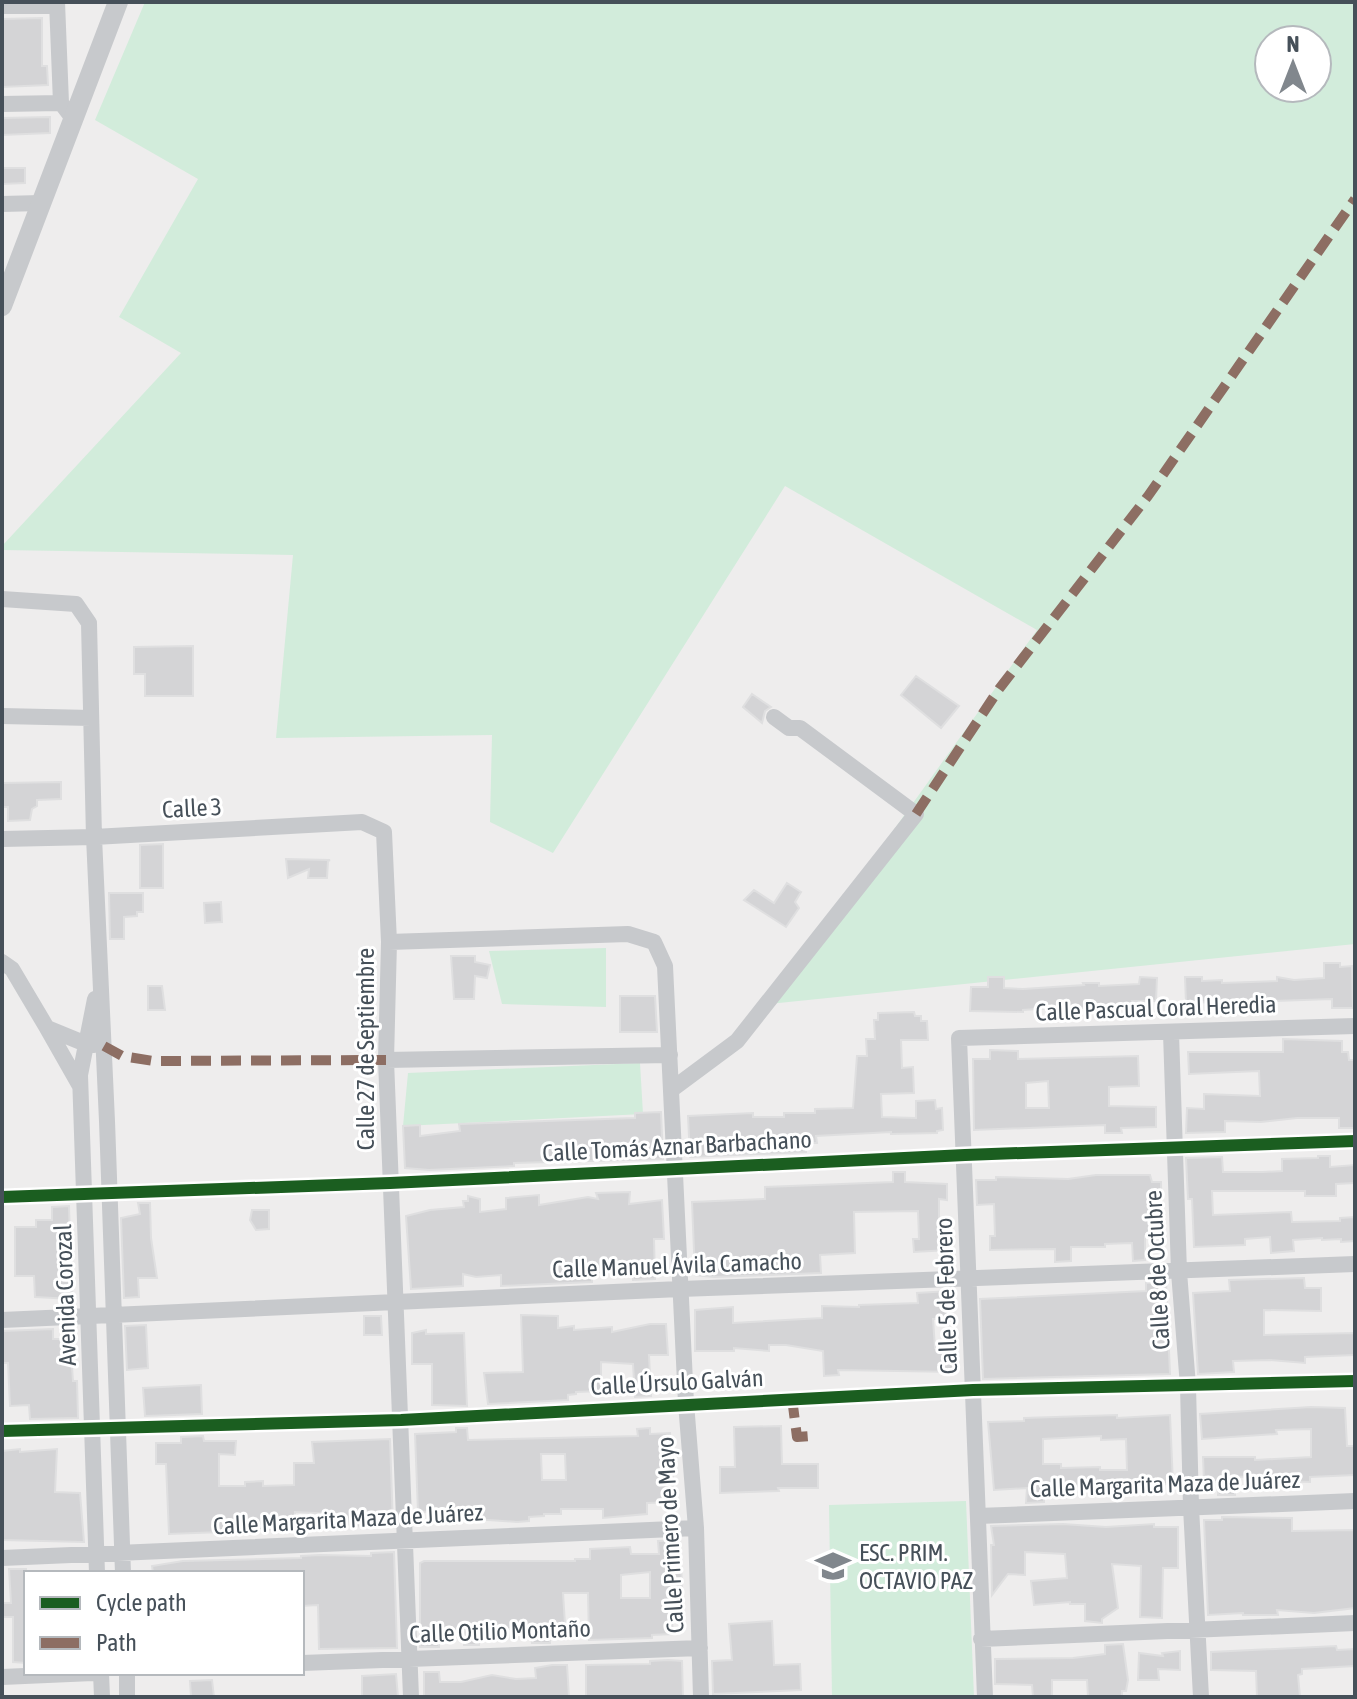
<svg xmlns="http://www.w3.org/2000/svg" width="1357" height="1699" font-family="'Asap Condensed',sans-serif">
<rect width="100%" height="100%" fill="#eeeded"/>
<path fill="#d2ecdb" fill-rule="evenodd" d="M145 2H1355V944L769 1004 1037 630 785 486 553 853 490 822 492 735 276 738 293 555 2 550V546L181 353 119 317 198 179 95 120ZM1269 40H1317V88H1269Z
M606 948V1007L502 1004 489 951Z
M640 1063 643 1114 403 1126 408 1073Z
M966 1501 974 1697H832L829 1505Z"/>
<path fill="#d4d4d6" stroke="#dfdfe0" stroke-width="2" fill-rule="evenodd" d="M42 18V66H47L48 85 2 87V19Z
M50 117V133L2 135V118Z
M2 168H25V183L2 184Z
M193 646V696H145V674H134V647Z
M916 676 959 706 941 728 901 695Z
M752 694 771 707 765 711 762 723 743 707Z
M61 782V799L37 800V806L32 809 30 820 8 821V807H2V783Z
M163 844V888H140V845Z
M286 859 330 860 328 861 327 878H308L309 869 288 878Z
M787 883 801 892 795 902 799 908 786 927 744 900 754 890 774 903Z
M109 893H143V912H137V916L124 917V939H110Z
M221 902 222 922 205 923 204 903Z
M451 956H475V962L490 965 487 978 475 976 474 999H454Z
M1324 963H1340V967L1352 966 1353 1008H1332V999L1275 1001V1003L1243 1001 1186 1003 1185 977H1202V981L1222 980V983L1277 981V977L1294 980 1324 978Z
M988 977H1004V988L1023 989 1084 985 1083 983H1099V986L1139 984 1140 977 1157 978 1156 1001H1132L1133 1006H1117V1010L1066 1007 1023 1010V1012L970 1011 971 987H988Z
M148 986H162L165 1010H148Z
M620 996H655L657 1032H620Z
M914 1012 915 1016H921V1021H927L928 1040H901L902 1068 913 1067 914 1093 881 1094 882 1117 916 1118V1101L935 1100 936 1109 942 1108 943 1130 937 1131V1133L891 1134V1132L816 1136 817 1143H806V1152L690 1157 688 1116 753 1113V1117H784V1113H815V1109L853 1108 857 1056H867L866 1039H875L874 1020H878V1013Z
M1283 1039 1342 1041V1052H1348L1349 1060H1355V1128H1339V1118H1297L1261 1122 1225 1121V1132L1186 1133 1187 1108 1204 1109V1094L1260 1096 1259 1071 1189 1074 1188 1052H1283Z
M990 1050 1018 1051V1059L1138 1056 1139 1086 1109 1087V1106L1156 1107V1127L1121 1128 1122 1133H1105V1125L974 1130 973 1059H990ZM1048 1081 1049 1108H1026V1083Z
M661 1112 663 1159 514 1163V1166L429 1170 405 1168 403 1126 420 1125V1136L460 1131 459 1124 635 1118V1113Z
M1318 1156H1330V1167L1355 1165V1183L1336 1184V1196H1305V1191H1212L1213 1215 1291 1212 1292 1222 1340 1221V1218L1355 1217V1241L1341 1242V1239L1322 1240V1238L1293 1240 1294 1251 1271 1253 1270 1237 1245 1239V1245L1194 1247 1192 1199H1188L1186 1158 1222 1157 1223 1172H1263L1282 1171V1159L1318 1158Z
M893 1172H905V1182L947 1184V1200L939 1199V1226H947L948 1250 914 1252 913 1239H919L918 1211 854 1212 855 1253 820 1255 821 1273 714 1277 695 1275 692 1202 765 1199V1187L893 1182Z
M1096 1175H1150L1152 1182H1161L1162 1236H1145V1260L1133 1261 1132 1243 1105 1244V1247H1071V1261L1055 1262V1249L990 1250V1236H995L994 1204 977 1205 976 1180H996V1177L1068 1179Z
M630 1192 629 1204 662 1200 664 1239H654L655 1279 633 1280V1272H592V1282L501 1286V1275L476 1277 463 1274V1286L411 1289 406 1216 430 1210 464 1207 463 1201H468V1196L480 1199V1212L506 1209V1198L539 1195V1205L588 1197 598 1199 596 1193Z
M138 1203H150L151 1238 157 1278H138L139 1297 124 1298 121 1218 140 1214Z
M69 1206 72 1299 35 1297 34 1276H15V1227H36V1220H52V1207Z
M252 1210H269V1229L256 1230 250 1220Z
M1304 1278 1305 1288H1321V1311L1264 1310V1335L1355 1333V1355L1305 1357V1363L1270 1360 1233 1361 1234 1372 1198 1374 1193 1293 1230 1291 1229 1280Z
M1166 1282 1170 1374 983 1379 980 1299 1146 1291V1283Z
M950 1291 951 1319H933L935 1348 955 1347V1372L838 1370 839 1375 824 1376 823 1351 786 1345H769V1351L734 1348V1351H695V1310L733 1307V1323L822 1318V1306L859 1307V1305L918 1303 917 1293Z
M521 1315 558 1316V1328L574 1326V1330L612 1327V1332L650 1324H666L668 1355H649L651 1396 635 1397 633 1364 601 1362V1391L576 1392V1394L568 1395V1400L488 1404 484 1373 523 1372Z
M364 1316H381L382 1335H364Z
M146 1325 148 1368 127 1370 125 1326Z
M53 1329V1339H70L73 1381H77L78 1418 30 1419 29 1405 10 1406 8 1363H2V1331Z
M426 1330V1334L464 1333 467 1406 432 1405V1364H412V1333Z
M201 1385 202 1414 145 1416 143 1388Z
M1311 1407 1345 1408 1347 1446H1355V1475L1310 1477V1482L1277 1481V1479L1259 1480 1258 1476 1235 1477V1495H1218L1219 1482H1204L1203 1457H1255V1460L1311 1457V1429L1276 1430 1277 1434 1202 1439 1200 1414Z
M1117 1415V1418L1170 1415 1173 1484 1044 1487V1502L1026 1503 1027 1488 994 1490 988 1422 1024 1421V1418ZM1101 1436V1440L1126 1439 1127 1470H1100V1467L1061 1468V1464H1043V1439Z
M781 1426 782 1464H818V1488H778L779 1491 720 1493V1467H735L734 1427Z
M456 1428H467L468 1440 638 1436 637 1429 650 1428V1434L670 1433 674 1502 647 1503V1514L603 1518V1509H561V1514H544V1516L529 1517V1521L517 1522 474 1519 473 1510 418 1512 415 1434 456 1432ZM541 1454H565L566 1480H542Z
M203 1436 204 1441H236L235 1455 219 1454V1486H245V1482L263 1481V1486L294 1485V1463H314L312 1442 390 1439 393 1527 334 1526V1514L295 1512V1528L248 1531V1526H224L222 1532 169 1534 166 1464H156V1443H181V1437Z
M20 1449V1452L57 1449 55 1492 80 1493 84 1542 2 1540V1451Z
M1222 1517 1292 1518V1531L1355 1530V1608L1314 1613 1277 1610 1278 1615H1243V1613L1208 1615 1204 1520H1222Z
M1063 1524 1106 1527 1154 1524V1527H1178V1568H1163L1162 1618 1140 1617 1141 1566 1112 1564 1118 1608 1102 1619V1623L1085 1621V1604H1070V1602L1034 1605 1031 1581 1067 1578 1065 1554 1025 1552V1575L1008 1574 992 1595 991 1545H994L991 1526Z
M680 1540 682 1588 677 1589 679 1622H672L673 1634 652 1635V1638L589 1640 588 1593H563L565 1624 549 1625 550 1643H532L531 1629H493L479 1630V1645H464V1631H439V1647H420V1563L424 1561H575V1559H590V1549L630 1547 631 1554H659L658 1541ZM650 1572V1598H621V1575Z
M394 1552 397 1648 319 1649 318 1605 302 1606V1573H153L152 1566 183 1561 301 1558V1556L320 1555 371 1556V1553Z
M9 1569H26V1663L13 1662V1617H2V1603H11Z
M772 1621 774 1665 800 1664 801 1690 713 1694 712 1661 732 1660 729 1624Z
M1123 1644 1128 1680 1126 1691H1122V1697H1088L1087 1680H1052V1697H1033L1032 1685 995 1684V1659L1073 1658 1105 1654V1645Z
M1336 1646 1337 1650 1355 1649V1666L1302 1669V1674L1298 1675 1300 1697H1257L1256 1671 1211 1670V1652Z
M1180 1651V1670L1158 1669 1159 1680H1138L1139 1653 1163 1656 1162 1653Z
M668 1660 682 1661 683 1697H586V1665L650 1664V1661Z
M552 1665H567L569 1697H424V1672H439L440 1682H461L492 1675 516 1679 536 1678 535 1668Z
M396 1674 398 1697H362V1676Z
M212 1680 214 1697H191L190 1681Z"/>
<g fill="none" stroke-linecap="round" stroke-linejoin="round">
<path stroke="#c7c9cc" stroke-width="16" d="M57 2 61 103 74 120
M2 6H57
M2 104 61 103
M2 204 41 203
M2 599 76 604 89 623 94 837 107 1121 123 1573
M2 716 91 718
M2 839 94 837 362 822 384 832 389 942 386 1060 411 1697
M389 942 628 934 654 942 665 966 686 1403 696 1528 701 1697
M2 962 12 969 47 1028 86 1044 94 1045
M95 999 80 1075 97 1573
M47 1028 80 1086
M1171 1033 1179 1272 1188 1386 1191 1507 1201 1697
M386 1060 670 1055
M671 1090 737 1041 916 814 800 728H789L774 717
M2 1197 390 1183 965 1155 1355 1141
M2 1320 680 1289 1355 1264
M2 1431 401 1420 973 1390 1355 1381
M978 1516 1355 1501
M2 1558 696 1528
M981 1639 1355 1623
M302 1663 700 1648
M101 1673 102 1697
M127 1673V1697
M2 1677 93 1673
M985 1697 959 1038 1355 1026"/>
<path stroke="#c7c9cc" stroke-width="20" d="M2 306 118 2"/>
<path stroke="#8d6e63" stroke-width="10" stroke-dasharray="20 10" stroke-linecap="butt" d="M916 814 999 689 1148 496 1355 199
M104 1046 122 1056 153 1061 386 1060
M792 1398 797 1437 810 1436"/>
<g stroke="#fff" stroke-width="17">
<path id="cycleway" d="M2 1197 390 1183 965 1155 1355 1141
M2 1431 401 1420 973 1390 1355 1381"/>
</g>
<use href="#cycleway" stroke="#1b5e20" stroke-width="12"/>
</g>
<defs>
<g id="school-bare" transform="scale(2.76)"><path d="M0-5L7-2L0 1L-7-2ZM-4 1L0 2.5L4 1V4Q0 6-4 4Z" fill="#81878d" stroke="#fff" stroke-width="2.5" paint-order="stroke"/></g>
</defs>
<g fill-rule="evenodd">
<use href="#school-bare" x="833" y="1566"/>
</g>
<g text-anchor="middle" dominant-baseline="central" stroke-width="6" stroke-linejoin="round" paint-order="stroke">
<g font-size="24" fill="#465059" stroke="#fff">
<text transform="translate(192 808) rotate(-3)">Calle 3</text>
<text transform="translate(1156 1008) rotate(-2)">Calle Pascual Coral Heredia</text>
<text transform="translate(365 1049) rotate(-90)">Calle 27 de Septiembre</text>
<text transform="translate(677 1146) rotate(-3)">Calle Tomás Aznar Barbachano</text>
<text transform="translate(677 1265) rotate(-2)">Calle Manuel Ávila Camacho</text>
<text transform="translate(1157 1270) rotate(-93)">Calle 8 de Octubre</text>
<text transform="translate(65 1295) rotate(-92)">Avenida Corozal</text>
<text transform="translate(946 1296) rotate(-92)">Calle 5 de Febrero</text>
<text transform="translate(677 1382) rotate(-3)">Calle Úrsulo Galván</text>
<text transform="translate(1165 1484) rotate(-2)">Calle Margarita Maza de Juárez</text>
<text transform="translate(348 1519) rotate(-3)">Calle Margarita Maza de Juárez</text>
<text transform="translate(670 1535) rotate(-93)">Calle Primero de Mayo</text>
<text transform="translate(500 1631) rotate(-2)">Calle Otilio Montaño</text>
</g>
<g font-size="24" fill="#465059" stroke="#fff" text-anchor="start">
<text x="859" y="1552">ESC. PRIM.<tspan x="859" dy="28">OCTAVIO PAZ</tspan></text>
</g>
</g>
<rect width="1357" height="1699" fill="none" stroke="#465059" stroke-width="8"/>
<rect x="24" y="1571" width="280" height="104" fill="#ffffff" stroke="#b5b9bd" stroke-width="2"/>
<rect x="40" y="1597" width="40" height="12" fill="#1b5e20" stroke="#b5b9bd" stroke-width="2"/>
<text x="96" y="1611" font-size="24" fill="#465059">Cycle path</text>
<rect x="40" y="1637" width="40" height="12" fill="#8d6e63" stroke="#b5b9bd" stroke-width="2"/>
<text x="96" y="1651" font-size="24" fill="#465059">Path</text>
<g transform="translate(1293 64)"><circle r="38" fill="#ffffff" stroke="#b5b9bd" stroke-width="2"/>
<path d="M0-6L14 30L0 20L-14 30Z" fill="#81878d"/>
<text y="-12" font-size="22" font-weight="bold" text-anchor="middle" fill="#465059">N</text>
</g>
</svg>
